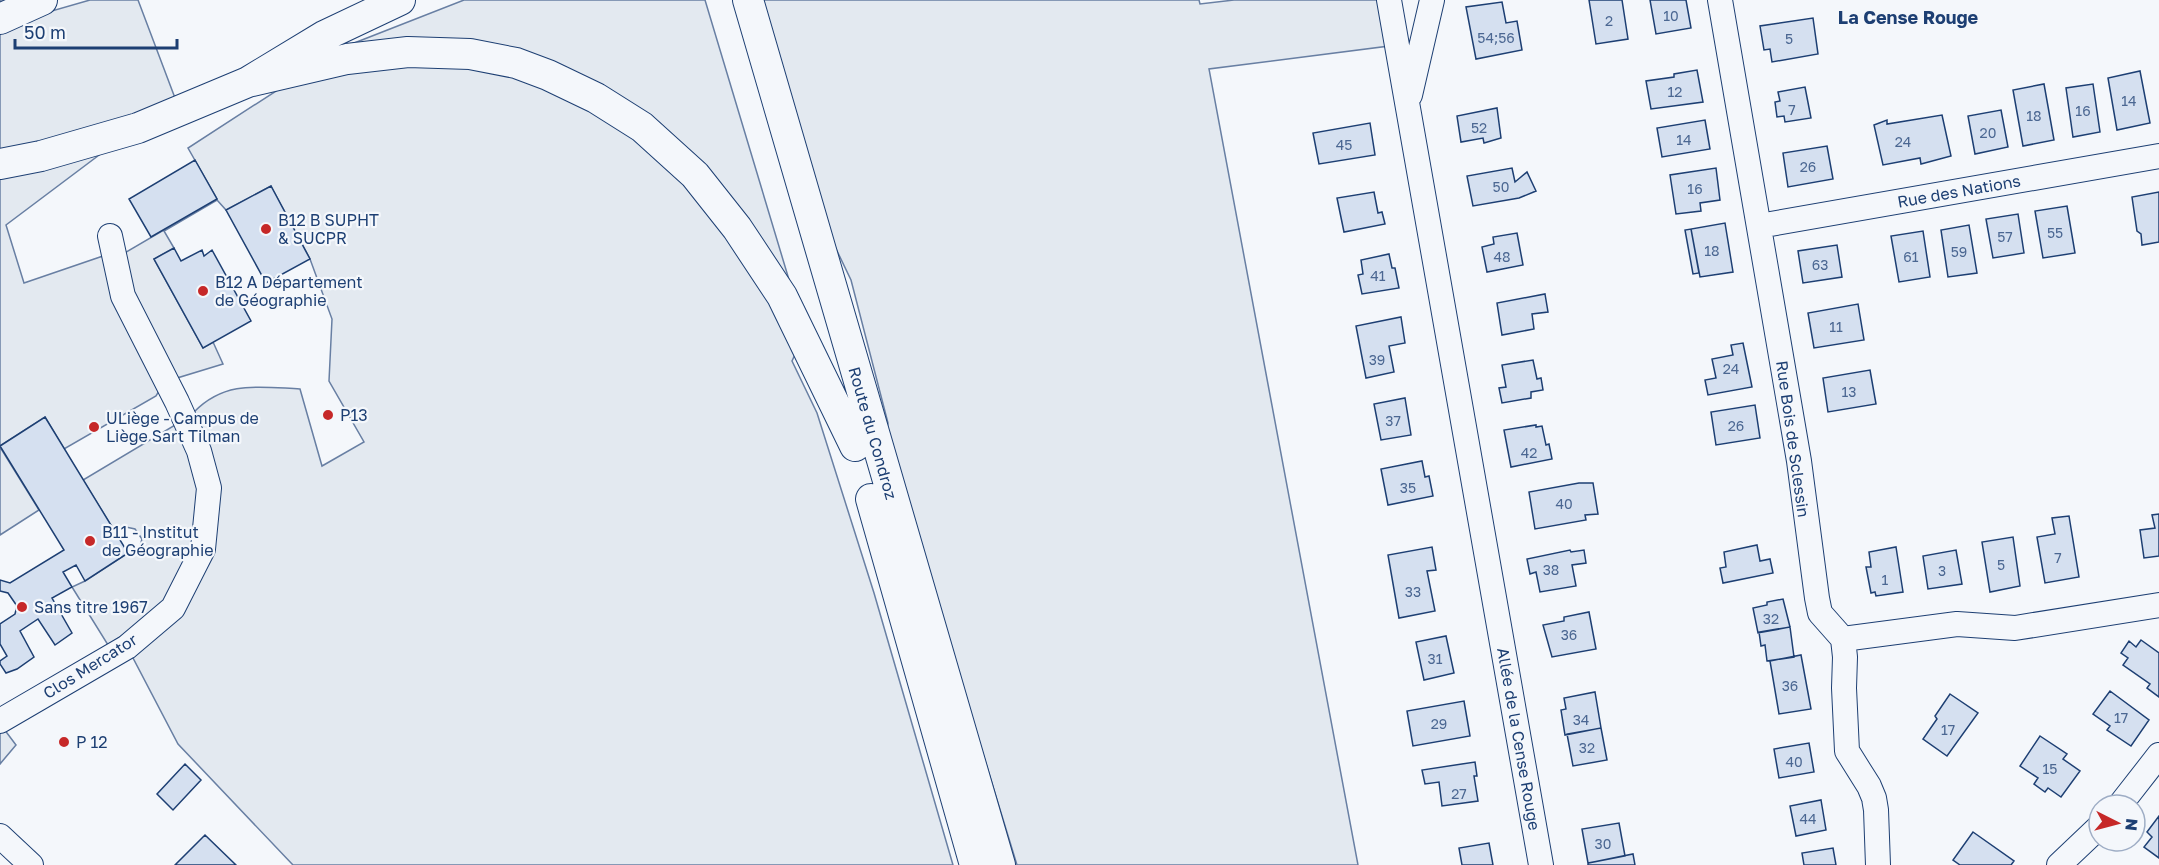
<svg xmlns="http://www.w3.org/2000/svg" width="2159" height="865" font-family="'Golos Text',sans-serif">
<rect width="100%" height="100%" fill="#f4f7fb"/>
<path fill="#e3e9f0" stroke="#687fa3" stroke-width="1.5" d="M0 0H30L45 13 90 0H138L175 98 6 225 24 283 103 256 162 386 156 396 64 449 45 417 0 446Z
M464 0H705L805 333 792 361 817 413 874 593 953 865H293L178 744 132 656 209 555 194 412C225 380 259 387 300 389L322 466 364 442 329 381 332 319 310 259 271 186 226 210 217 200 164 231 174 248 154 259 203 348 213 342 223 364 177 378 133 293 121 255 217 199 188 148 344 47Z
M761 0H1199L1200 4 1234 0H1381L1389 46 1209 69 1358 865H1017L886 437 888 423 851 280 827 230Z
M175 425 189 450 198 489V527L189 561 173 596 146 620 108 645 72 587 85 581 128 553H138L142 539 135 529 126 527 115 532 83 480Z
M0 447 39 510 0 535Z
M4 729 16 745 0 764V732Z"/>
<path fill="#d5e0f0" stroke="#1d3f73" stroke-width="1.5" d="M1589 0H1622L1628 39 1596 44Z
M1650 0H1686L1691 28 1656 34Z
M1502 2 1506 23 1517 21 1522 50 1476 59 1466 7Z
M1813 18 1818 54 1772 62 1770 49 1764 50 1760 26Z
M1697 70 1703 102 1651 109 1646 81 1674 77V74Z
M2140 71 2150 123 2117 130 2108 78Z
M2044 84 2054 140 2023 146 2013 90Z
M2093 84 2100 132 2073 137 2066 88Z
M1805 87 1811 118 1785 122 1784 116 1777 117 1775 102 1780 101 1778 92Z
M1497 108 1501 138 1484 143 1483 138 1461 142 1457 116Z
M2001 110 2008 147 1975 154 1968 116Z
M1942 115 1951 156 1921 164 1920 158 1883 165 1874 125 1887 120V124Z
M1705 120 1710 149 1662 157 1657 128Z
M1370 123 1375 155 1319 164 1313 133Z
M1827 146 1833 179 1788 187 1783 153Z
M195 160 217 199 151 237 129 199Z
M1512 168 1515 182 1527 172 1536 191 1519 198 1473 206 1467 176Z
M1716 168 1720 200 1700 203 1701 211 1676 214 1670 175Z
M271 186 310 259 266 283 226 210Z
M1374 192 1378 213 1382 212 1385 224 1344 232 1337 198Z
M2159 192V242L2142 245 2141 234 2137 231 2132 197Z
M2067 206 2075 253 2043 258 2035 211Z
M2018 214 2024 253 1993 258 1986 219Z
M1725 223 1733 272 1700 277 1691 229Z
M1969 225 1977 273 1948 277 1941 230Z
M1691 229 1699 273 1693 274 1685 230Z
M1923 231 1930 277 1899 282 1891 236Z
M1517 233 1523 265 1487 272 1482 247 1494 244 1493 237Z
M1837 245 1842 277 1803 283 1798 251Z
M174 248 181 261 202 250 204 256 212 250 251 321 203 348 154 259Z
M1389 254 1392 268H1395L1399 288 1362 294 1358 275 1363 274 1361 260Z
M1545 294 1548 312 1532 314 1534 329 1502 335 1497 303Z
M1858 304 1864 340 1814 348 1808 313Z
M1401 317 1405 343 1389 346 1394 372 1366 378 1356 326Z
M1743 343 1752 387 1708 395 1705 380 1716 378 1712 359 1733 355 1731 345Z
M1533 360 1537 379 1541 378 1543 390 1531 392V398L1502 403 1499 388 1506 387 1502 365Z
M1870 370 1876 404 1828 412 1823 378Z
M1405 398 1411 435 1381 440 1374 404Z
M1755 405 1760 438 1716 445 1711 412Z
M45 417 128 553 85 581 76 565 63 572 72 587 52 598 72 633 55 645 38 619 20 631 34 657 17 669 6 673 0 664V661L7 656 0 644V624L15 614 17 606 8 593 0 591V580L10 583 64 550 0 446Z
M1536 425V427L1542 426 1546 445 1549 444 1552 459 1511 467 1504 430Z
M1422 461 1425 477 1429 476 1433 496 1388 505 1381 469Z
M1579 483H1593L1598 514 1585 515 1586 520 1535 529 1529 492Z
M2159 514V556L2144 558 2140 530 2155 528 2152 515Z
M2069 516 2079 577 2045 583 2037 537 2055 534 2052 518Z
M2013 537 2020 586 1990 592 1982 542Z
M1757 545 1760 561 1770 559 1773 573 1723 583 1720 568 1726 567 1724 552Z
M1432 547 1436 570 1427 571 1435 611 1399 618 1388 555Z
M1896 547 1903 592 1876 596 1875 592 1871 593 1866 567H1871L1869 552Z
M1570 550 1571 552 1584 550 1586 563 1572 565 1576 586 1540 592 1536 572 1530 574 1527 559Z
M1956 550 1962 584 1928 589 1923 556Z
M1783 599 1790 627 1758 633 1753 608 1767 605V602Z
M1589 612 1596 649 1552 657 1543 625 1564 621V617Z
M1790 627 1794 657 1767 661 1765 645 1761 646 1759 632Z
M1446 636 1454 673 1424 680 1416 642Z
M2141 640 2159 653V697L2147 688 2150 684 2123 665 2128 658 2121 653 2129 641 2136 647Z
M1801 655 1811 709 1779 714 1770 661Z
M2110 691 2149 720 2131 746 2107 730 2110 726 2093 714Z
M1595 692 1601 728 1565 735 1561 710 1566 709 1564 698Z
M1950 694 1978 713 1947 756 1923 739 1937 719 1935 716Z
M1464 701 1470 736 1413 746 1407 711Z
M1601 728 1607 760 1573 766 1567 734Z
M2040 736 2067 754 2063 759 2080 771 2061 797 2048 788 2045 792 2034 784 2038 778 2020 766Z
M1809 743 1814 772 1779 778 1774 749Z
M1475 762 1477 776H1474L1478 801 1442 806 1439 782 1425 784 1422 770Z
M185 764 201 780 173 810 157 794Z
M1821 800 1826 830 1796 836 1790 806Z
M2159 816V858L2144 847 2152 837 2147 832Z
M1619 823 1625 856 1588 863 1582 829Z
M1973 832 2014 861 2011 865H1960L1953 860Z
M205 835 236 865H175Z
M1489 843 1493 865H1462L1459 848Z
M1833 848 1836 865H1804L1802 853Z
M1633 854 1635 865H1588V863Z"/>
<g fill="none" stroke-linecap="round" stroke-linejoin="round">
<g stroke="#1d3f73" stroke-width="26">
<path id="minor" d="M1389 0 1541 865
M1720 0 1799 461 1817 598 1820 613 1843 639 1845 657 1844 688 1847 751 1869 786 1874 798 1876 810 1878 865
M1410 95 1432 0
M1759 226 2159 156
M1843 639 1957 624 2015 628 2159 605
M0 721 127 647 173 608 203 549 209 488 199 451 177 402 123 296 110 236
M2120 805 2159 755
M0 836 31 865
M2059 865 2099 827"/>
</g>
<g stroke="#1d3f73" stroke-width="32">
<path id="major" d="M748 0 1000 865
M0 19 42 0
M248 82 347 59 408 52 470 54 516 63 548 75 596 98 642 127 695 175 737 228 782 296 855 446
M0 164 41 156 138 128 248 82 324 36 400 0
M871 499 975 865"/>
</g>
<use href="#minor" stroke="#f4f7fb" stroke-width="24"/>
<use href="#major" stroke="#f4f7fb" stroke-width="30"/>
</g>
<g fill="#c62828" stroke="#f4f7fb" stroke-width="2">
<circle cx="266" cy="229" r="6"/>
<circle cx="203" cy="291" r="6"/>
<circle cx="328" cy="415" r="6"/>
<circle cx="94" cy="427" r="6"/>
<circle cx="90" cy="541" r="6"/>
<circle cx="22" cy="607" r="6"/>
<circle cx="64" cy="742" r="6"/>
</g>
<g text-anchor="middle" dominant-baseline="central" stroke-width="4.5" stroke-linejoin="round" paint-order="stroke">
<g font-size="14" fill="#4b6792">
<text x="1671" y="15">10</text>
<text x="1609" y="20">2</text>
<text x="1496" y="37">54;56</text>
<text x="1789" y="38">5</text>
<text x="1675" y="91">12</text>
<text x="2129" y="100">14</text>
<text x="1792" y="109">7</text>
<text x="2083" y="110">16</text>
<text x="2034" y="115">18</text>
<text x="1479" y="127">52</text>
<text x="1988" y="132">20</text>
<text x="1684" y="139">14</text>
<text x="1903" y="141">24</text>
<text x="1344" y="144">45</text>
<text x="1808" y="166">26</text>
<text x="1501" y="186">50</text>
<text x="1695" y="188">16</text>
<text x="2055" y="232">55</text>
<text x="2005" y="236">57</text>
<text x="1712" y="250">18</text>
<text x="1959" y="251">59</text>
<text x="1502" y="256">48</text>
<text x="1911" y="256">61</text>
<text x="1820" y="264">63</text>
<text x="1378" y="275">41</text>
<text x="1836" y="326">11</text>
<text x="1377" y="359">39</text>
<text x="1731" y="368">24</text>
<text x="1849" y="391">13</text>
<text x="1393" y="420">37</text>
<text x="1736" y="425">26</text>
<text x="1529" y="452">42</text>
<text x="1408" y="487">35</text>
<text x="1564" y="503">40</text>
<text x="2058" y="557">7</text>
<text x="2001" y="564">5</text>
<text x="1551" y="569">38</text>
<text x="1942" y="570">3</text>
<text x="1885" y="579">1</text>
<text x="1413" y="591">33</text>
<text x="1771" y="618">32</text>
<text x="1569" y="634">36</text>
<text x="1435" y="658">31</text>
<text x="1790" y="685">36</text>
<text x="2121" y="717">17</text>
<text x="1581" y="719">34</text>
<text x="1439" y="723">29</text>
<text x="1948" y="729">17</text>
<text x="1587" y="747">32</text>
<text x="1794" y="761">40</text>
<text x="2050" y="768">15</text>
<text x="1459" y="793">27</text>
<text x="1808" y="818">44</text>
<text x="1603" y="843">30</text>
</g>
<g font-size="16" fill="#1d3f73" stroke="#f4f7fb">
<text transform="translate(1959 191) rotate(-10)">Rue des Nations</text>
<text transform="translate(873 433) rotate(74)">Route du Condroz</text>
<text transform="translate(1793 439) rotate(82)">Rue Bois de Sclessin</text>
<text transform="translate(90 666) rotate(-32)">Clos Mercator</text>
<text transform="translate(1519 739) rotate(80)">Allée de la Cense Rouge</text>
</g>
<g font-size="16" fill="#1d3f73" stroke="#f4f7fb" text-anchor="start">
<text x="278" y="220">B12 B SUPHT<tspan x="278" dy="18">&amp; SUCPR</tspan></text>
<text x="215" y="282">B12 A Département<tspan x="215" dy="18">de Géographie</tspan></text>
<text x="340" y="415">P13</text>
<text x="106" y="418">ULiège - Campus de<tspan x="106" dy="18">Liège Sart Tilman</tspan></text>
<text x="102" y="532">B11 - Institut<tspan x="102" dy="18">de Géographie</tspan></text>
<text x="34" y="607">Sans titre 1967</text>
<text x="76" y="742">P 12</text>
</g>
<g font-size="18" font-weight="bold" fill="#1d3f73" stroke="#f4f7fb">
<text x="1908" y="17">La Cense Rouge</text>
</g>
</g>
<g transform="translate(2117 823) rotate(96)"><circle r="28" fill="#f4f7fb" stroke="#9eadc5" stroke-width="1.5"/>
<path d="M0-4.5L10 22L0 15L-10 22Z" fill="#c62828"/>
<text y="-9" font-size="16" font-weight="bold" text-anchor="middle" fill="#1d3f73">N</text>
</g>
<path d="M15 39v9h162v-9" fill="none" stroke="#1d3f73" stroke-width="3"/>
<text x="24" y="39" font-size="18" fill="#1d3f73" stroke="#f4f7fb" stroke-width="4.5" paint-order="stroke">50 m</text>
</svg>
